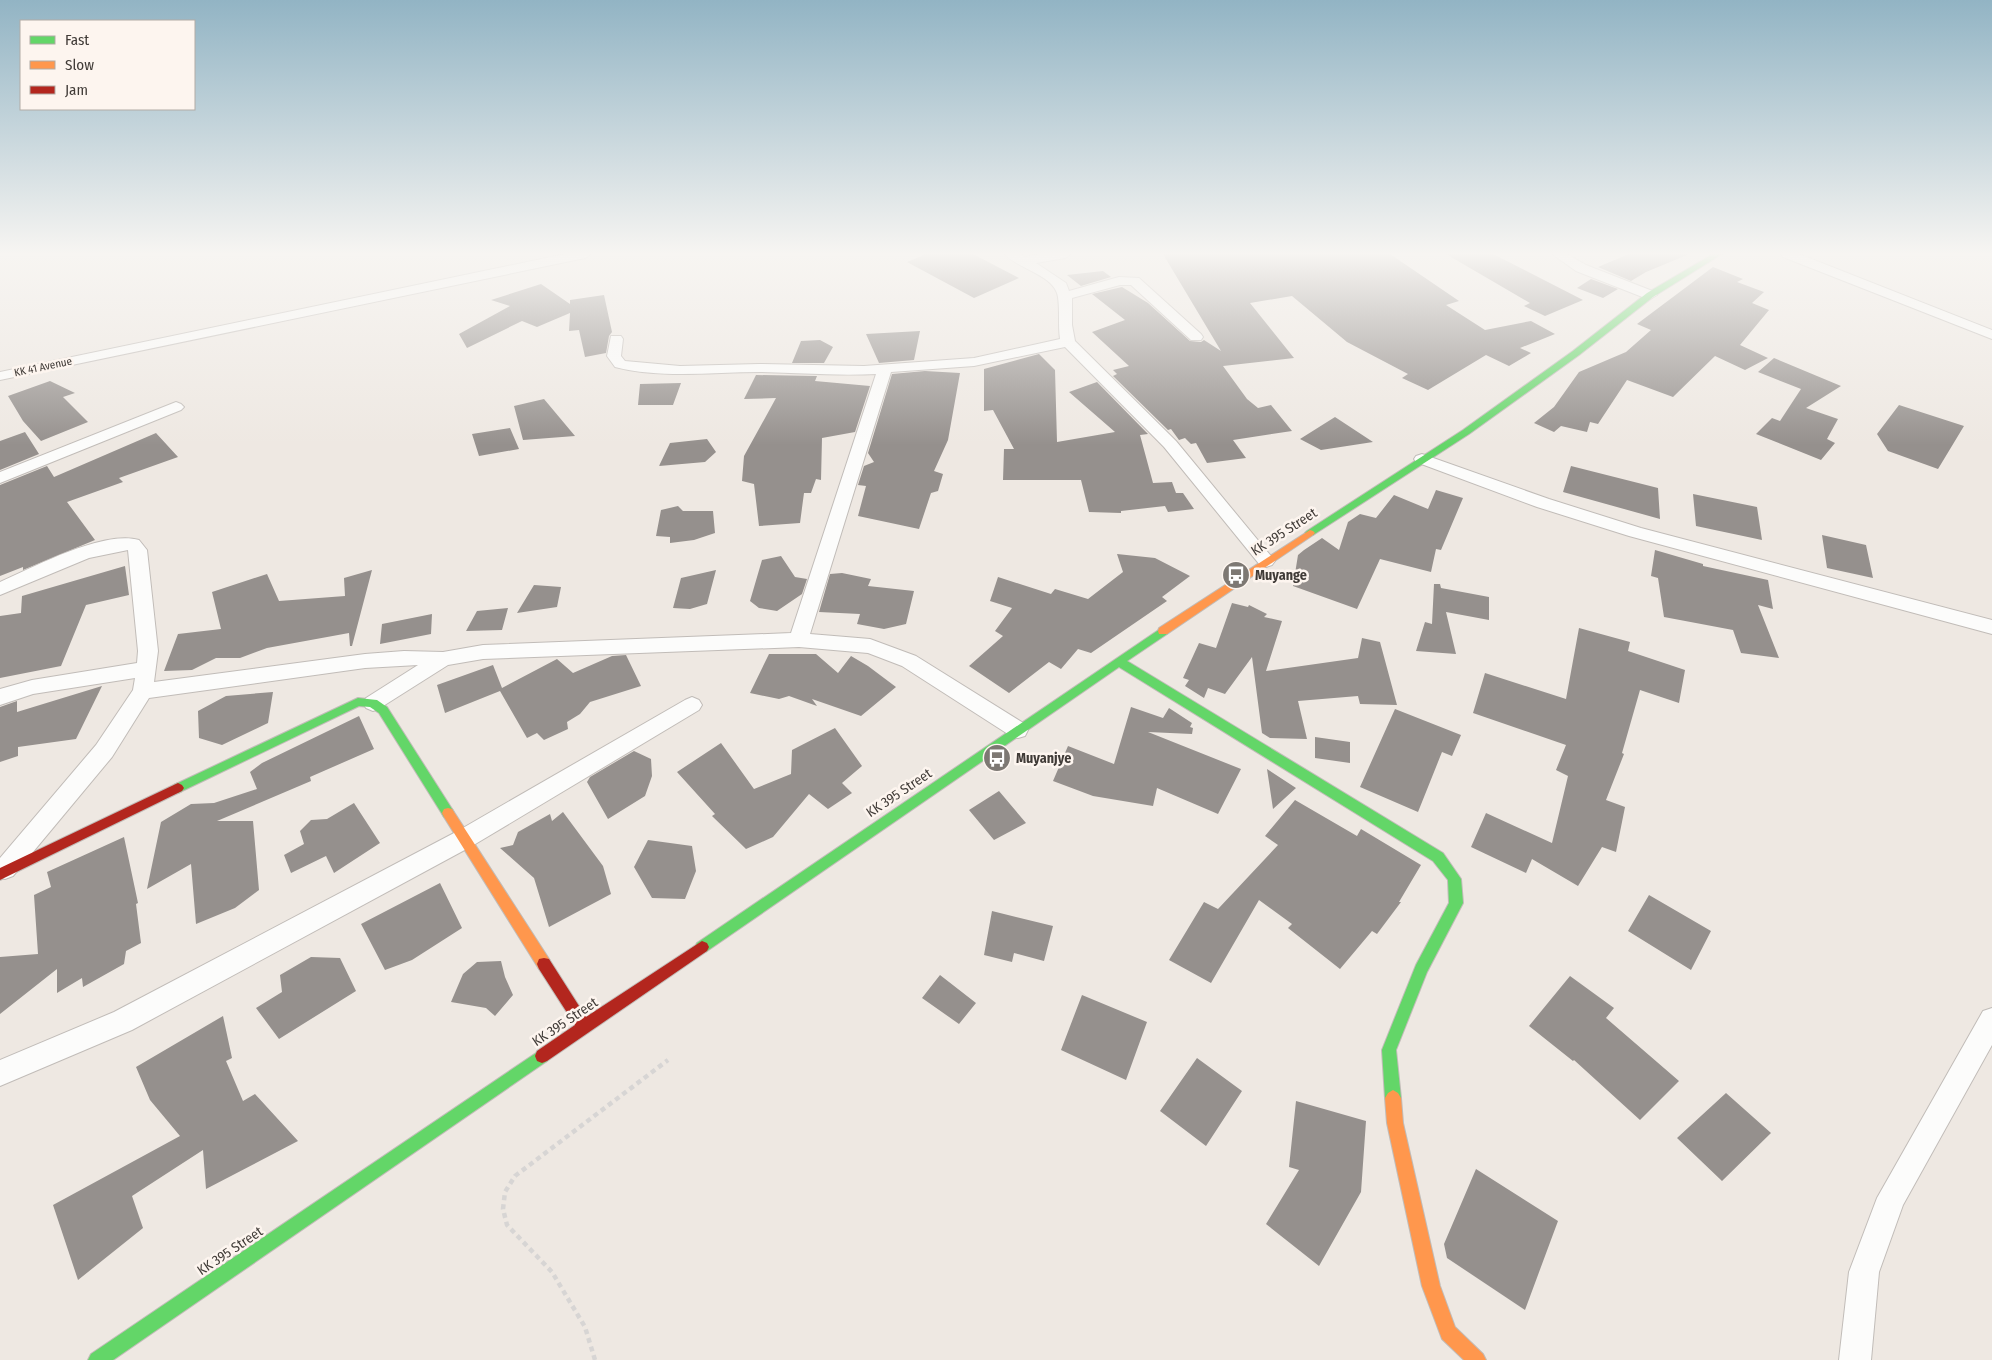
<svg xmlns="http://www.w3.org/2000/svg" width="1992" height="1360" font-family="'Fira Sans Condensed',sans-serif">
<rect width="100%" height="100%" fill="#eee8e2"/>
<path fill="#95908d" d="M926 254H973L1019 278 974 298 907 262Z
M1163 254H1390L1459 301 1446 305 1485 330 1531 321 1555 334 1520 348 1531 353 1509 366 1486 355 1428 390 1402 378 1408 374 1347 342 1292 296 1250 303 1294 358 1223 366 1247 399 1258 408 1271 405 1292 431 1233 440 1246 458 1207 463 1196 443 1191 444 1185 438 1179 440 1171 429 1168 430 1113 376 1117 374 1113 370 1129 366 1092 332 1125 320 1092 294 1122 287 1148 303 1190 341 1201 342 1204 340 1221 351Z
M1446 254H1493L1583 300 1545 316 1524 306 1530 303Z
M1629 254H1687V255L1646 272 1631 281 1598 267Z
M1713 267 1743 279 1737 282 1764 292 1752 303 1769 310 1740 345 1768 358 1745 370 1715 356 1673 397 1627 380 1598 424 1590 422 1587 432 1561 426 1554 432 1534 423 1554 407 1579 372 1626 352 1651 330 1637 324Z
M1103 271 1111 277 1081 286 1067 275Z
M1591 279 1618 289 1603 298 1577 288Z
M541 284 570 304V300L604 295 612 332 609 336 606 353 585 357 579 330 569 331 570 313 537 327 522 321 467 348 459 334 510 306 491 300Z
M920 331 914 360 879 363 866 334Z
M820 340 833 347 824 363H792L801 341Z
M1039 354 1055 370 1057 442 1115 432 1069 392 1097 382 1148 434 1140 435 1153 483 1172 482 1176 493H1183L1194 509 1168 512 1165 506 1121 511V513L1089 512 1081 480H1003L1004 449H1014L993 410 984 411V369Z
M1774 358 1841 386 1806 408 1838 419 1827 439 1835 443 1821 460 1756 434 1772 418 1780 421 1801 389 1758 372Z
M925 371 960 373 948 440 934 471 943 474 938 491 931 493 919 529 858 516 866 486 858 485 864 466 874 462 868 453 892 374Z
M756 375 817 376 815 381 870 386 855 432 822 438 821 480 816 479 811 493H804L800 523 759 526 754 484 742 481 744 456 776 398 744 399Z
M50 381 75 393 63 397 88 422 41 441 23 421 8 396Z
M681 383 673 405H638L640 384Z
M544 399 575 436 523 440 514 406Z
M1899 405 1964 426 1938 469 1888 451 1877 434Z
M1335 417 1373 442 1321 450 1300 439Z
M510 428 519 449 479 456 472 434Z
M25 432 39 454 0 470V441Z
M156 433 178 457 119 478 123 482 67 502 95 540 23 570V567L0 576V485L47 466 54 477Z
M707 439 716 452 705 462 659 466 670 443Z
M1571 466 1658 488 1660 519 1563 492Z
M1436 490 1463 498 1441 550 1436 549 1431 572 1380 559 1357 609 1293 586 1298 555 1304 550 1322 538 1339 550 1348 522 1360 514 1376 518 1394 495 1428 509Z
M1693 494 1757 507 1762 540 1696 526Z
M678 506 683 511H713L715 533 694 540 670 543V537L656 536 661 510Z
M1822 535 1866 545 1873 578 1827 568Z
M1655 550 1703 564V566L1768 580 1773 609 1758 605 1779 658 1741 653 1733 630 1664 617 1658 578 1651 576Z
M1117 554 1155 558 1190 576 1162 597 1167 601 1091 653 1078 649 1061 669 1049 662 1009 693 969 666 1003 636 995 631 1012 608 990 601 998 577 1051 594 1055 589 1088 599 1123 572Z
M781 556 795 577 807 579 802 594 777 611 759 608 750 601 762 560Z
M125 566 129 595 86 605 61 666 0 678V616L21 613 22 596Z
M372 570 352 646H350L349 633 267 648 240 658H216L192 670 164 671 178 634 221 629 212 592 267 574 279 601 345 596 344 578Z
M716 570 707 604 690 609 673 608 681 578Z
M842 573 871 579 868 586 914 591 906 624 884 629 857 624 860 614 819 612 830 574Z
M1434 584H1440L1441 588 1489 597V620L1446 612 1456 654 1416 651 1425 622 1432 624Z
M534 585 561 587 557 607 517 613Z
M1232 603 1248 607 1249 605 1267 614 1264 617 1282 621 1266 671 1358 658 1362 638 1380 642 1397 705 1360 704 1358 696 1298 701 1307 739 1270 738 1262 733 1252 657 1225 694 1208 688 1204 698 1185 686 1189 680 1183 678 1199 643 1216 648Z
M508 608 502 630 466 631 477 611Z
M432 614 431 634 380 644 382 624Z
M1579 628 1630 642 1628 651 1685 670 1679 703 1640 690 1622 753 1624 754 1606 800 1625 807 1616 852 1602 847 1578 886 1532 859 1526 873 1471 847 1486 813 1552 843 1568 776 1556 770 1566 745 1473 713 1485 673 1566 699Z
M769 654H816L838 673 851 656 868 666 896 687 861 716 812 699 817 706 789 696 779 699 750 693Z
M626 655 641 686 590 702 580 714 567 722 568 729 544 740 537 733 527 738 500 691 445 713 437 685 493 665 502 688 557 659 573 673 612 656Z
M102 686 76 739 18 747V756L0 762V707L17 701V712Z
M273 692 268 723 222 745 199 738 198 711 226 696Z
M1131 707 1163 718 1169 708 1192 723 1190 727 1193 728 1192 734 1148 732 1241 769 1218 814 1157 788 1153 806 1093 796 1053 781 1068 746 1114 764Z
M1395 709 1461 735 1452 756 1442 752 1418 812 1360 787Z
M359 716 374 749 310 777 311 781 217 821H253L259 890 235 908 196 924 191 864 147 889 161 822 191 804 214 803 257 789 250 772 262 763Z
M835 728 862 766 842 783 852 793 828 809 809 794 773 837 746 849 712 816 715 814 677 772 721 743 754 789 791 774 792 750Z
M1315 737 1350 742V763L1315 758Z
M634 751 651 759 652 776 645 796 608 819 587 782 590 777Z
M1267 769 1296 788 1273 809Z
M999 791 1026 823 994 840 969 810Z
M1295 800 1357 836 1361 829 1421 865 1399 902H1401L1377 934 1372 931 1340 969 1288 928 1292 924 1259 900 1211 983 1169 960 1204 902 1218 909 1278 845 1265 836Z
M354 803 380 843 334 873 326 856 291 873 284 855 304 844 300 831 311 820 327 819Z
M563 812 603 866 611 894 549 927 534 878 500 848 513 845 518 832 550 814 552 821Z
M124 837 138 903 136 904 141 943 126 951 124 964 83 987 82 978 57 993V969L0 1014V957L38 954 34 895 51 887 47 872Z
M648 840 692 846 696 871 685 899 652 898 634 867Z
M440 883 462 928 412 960 385 970 361 924Z
M1649 895 1711 931 1691 970 1628 931Z
M992 911 1053 926 1044 961 1014 953 1012 962 984 955Z
M311 957 340 958 356 991 279 1039 256 1008 282 992 280 975Z
M501 961 505 977 513 995 495 1016 486 1008 451 1002 463 974 477 962Z
M940 975 976 1003 959 1024 922 998Z
M1570 976 1614 1008 1606 1018 1679 1081 1640 1120 1574 1060 1573 1061 1529 1026Z
M1082 995 1147 1022 1126 1080 1061 1050Z
M223 1016 232 1058 226 1061 243 1101 255 1094 298 1141 206 1189 203 1150 132 1196 143 1228 78 1280 53 1205 180 1136 150 1100 136 1067Z
M1197 1058 1242 1091 1206 1146 1160 1111Z
M1726 1093 1771 1133 1722 1181 1677 1138Z
M1296 1101 1366 1121 1361 1192 1319 1266 1266 1224 1299 1170 1289 1167Z
M1476 1169 1558 1221 1525 1310 1447 1258 1444 1244Z"/>
<g fill="none" stroke-linecap="round" stroke-linejoin="round">
<g stroke="#c1bcb8" stroke-width="2">
<path id="street" d="M565 254H591L585 258 0 380V372Z
M1005 254H1021L1025 257 1040 254H1071L1065 258 1036 263 1066 283 1069 291 1119 277 1139 278 1201 334 1203 337 1201 340H1191L1131 285H1120L1072 298V325L1075 341 1176 441 1275 561 1272 565 1266 567 1260 565 1164 447 1065 347 974 366 891 372 810 634 870 639 916 656 1025 724 1028 730 1025 736 1018 738 1011 736 902 666 868 653 799 647 483 659 448 665 380 708 373 711 366 708 363 703 366 698 418 665 365 668 149 698 112 757 13 876 5 879 0 877V858L96 745 133 690 135 678 33 694 0 705V689L32 680 137 663 138 651 128 550 89 558 0 595V582C34 567 103 530 139 540L147 550 158 651 154 682 365 654 404 651 443 652 483 645 791 633 876 374C838 376 799 373 761 372 712 372 662 379 615 367L607 356 611 336H621L623 339 621 356 625 361 680 366 759 364 864 366 974 358 1060 339C1058 325 1060 311 1058 297 1055 275 1017 269 1005 254Z
M1552 254H1567L1586 265 1655 292 1657 295 1650 299 1645 298 1576 271Z
M1781 254H1799L1992 330V339L1783 257Z
M176 402 181 404 184 407 181 410 0 483V472Z
M1422 454 1549 499 1641 528 1992 620V634L1629 536 1537 507 1416 462 1414 459 1416 456Z
M692 697 699 700 702 705 699 710 472 846 132 1030 0 1086V1060L114 1012 456 832 685 700Z
M1992 1008V1045L1903 1205 1879 1272 1871 1360H1839L1849 1272 1877 1198 1983 1011Z"/>
</g>
<g stroke="#c1bcb8" stroke-width="2">
<path id="fast" d="M1713 254H1722L1653 297 1579 355 1469 434 1313 535H1307L1305 533 1307 531 1463 430 1573 351 1647 293Z
M1163 627 1168 631 1167 634 1127 661 1443 853 1461 879 1463 903 1427 972 1396 1050 1401 1098 1398 1103 1393 1106 1388 1103 1385 1098 1382 1050 1416 965 1449 903 1448 880 1433 861 1119 667 707 951 702 953 697 951 695 947 697 943Z
M358 698 377 700 387 707 452 809 454 813 452 817 448 818 444 817 379 713 370 707 359 706 182 791 178 793 174 791 172 788 174 785Z
M542 1049 547 1051 549 1056 547 1061 113 1360H88L91 1354Z"/>
</g>
<g stroke="#c1bcb8" stroke-width="2">
<path id="slow" d="M1310 530 1313 531 1315 533 1313 535 1167 634H1159L1158 631 1159 628Z
M448 808 452 809 549 959 551 964 549 969 544 970 539 969 444 817 442 813 444 809Z
M1393 1090 1398 1093 1401 1098 1403 1123 1440 1286 1455 1327 1483 1354 1486 1360H1464L1442 1339 1422 1286 1387 1123 1385 1098 1388 1093Z"/>
</g>
<g stroke="#c1bcb8" stroke-width="2">
<path id="jam" d="M178 783 182 785 184 788 182 791 0 880V868Z
M702 941 707 943 709 947 707 951 547 1061 542 1063 537 1061 535 1056 537 1051 575 1025 539 969 537 964 539 959 544 958 549 959 586 1017Z"/>
</g>
<path stroke="#d7d5d4" stroke-width="4.5" stroke-dasharray="5 4" stroke-linecap="butt" d="M595 1360 585 1327 552 1272 507 1225 503 1209 505 1192 515 1176 668 1060"/>
<use href="#street" fill="#fcfcfb" fill-rule="evenodd"/>
<use href="#fast" fill="#63d668" fill-rule="evenodd"/>
<use href="#slow" fill="#ff974d" fill-rule="evenodd"/>
<use href="#jam" fill="#b3261e" fill-rule="evenodd"/>
</g>
<linearGradient id="sky" x2="0" y2="1"><stop stop-color="#92b4c4"/><stop offset="0.57" stop-color="#f7f5f2"/><stop offset="1" stop-color="#f7f5f2" stop-opacity="0"/></linearGradient>
<rect width="1992" height="445" fill="url(#sky)"/>
<defs>
<g id="bus-disc" transform="scale(1.4375)"><circle r="9.5" fill="#7d7873" stroke="#fdf5ef"/><path d="M-5-6H5V4H4V6H2V4H-2V6H-4V4H-5ZM-3.5-4V0h7V-4ZM-3.5 1.2v1.5H-2V1.2ZM2 1.2v1.5H3.5V1.2Z" fill="#fff"/></g>
</defs>
<g fill-rule="evenodd">
<use href="#bus-disc" x="1236" y="575"/>
<use href="#bus-disc" x="997" y="758"/>
</g>
<g text-anchor="middle" dominant-baseline="central" stroke-width="5" stroke-linejoin="round" paint-order="stroke">
<g font-size="11" fill="#403b37" stroke="#fdf5ef">
<text transform="translate(43 367) rotate(-12)">KK 41 Avenue</text>
</g>
<g font-size="14" fill="#403b37" stroke="#fdf5ef">
<text transform="translate(1284 532) rotate(-33)">KK 395 Street</text>
<text transform="translate(899 793) rotate(-34)">KK 395 Street</text>
<text transform="translate(565 1022) rotate(-34)">KK 395 Street</text>
<text transform="translate(230 1251) rotate(-34)">KK 395 Street</text>
</g>
<g font-size="14" font-weight="bold" fill="#403b37" stroke="#fdf5ef" text-anchor="start">
<text x="1255" y="575">Muyange</text>
<text x="1016" y="758">Muyanjye</text>
</g>
</g>
<rect x="20" y="20" width="175" height="90" fill="#fdf5ef" stroke="#b1aba5"/>
<rect x="30" y="36" width="25" height="8" fill="#63d668" stroke="#b1aba5"/>
<text x="65" y="45" font-size="15" fill="#403b37">Fast</text>
<rect x="30" y="61" width="25" height="8" fill="#ff974d" stroke="#b1aba5"/>
<text x="65" y="70" font-size="15" fill="#403b37">Slow</text>
<rect x="30" y="86" width="25" height="8" fill="#b3261e" stroke="#b1aba5"/>
<text x="65" y="95" font-size="15" fill="#403b37">Jam</text>
</svg>
